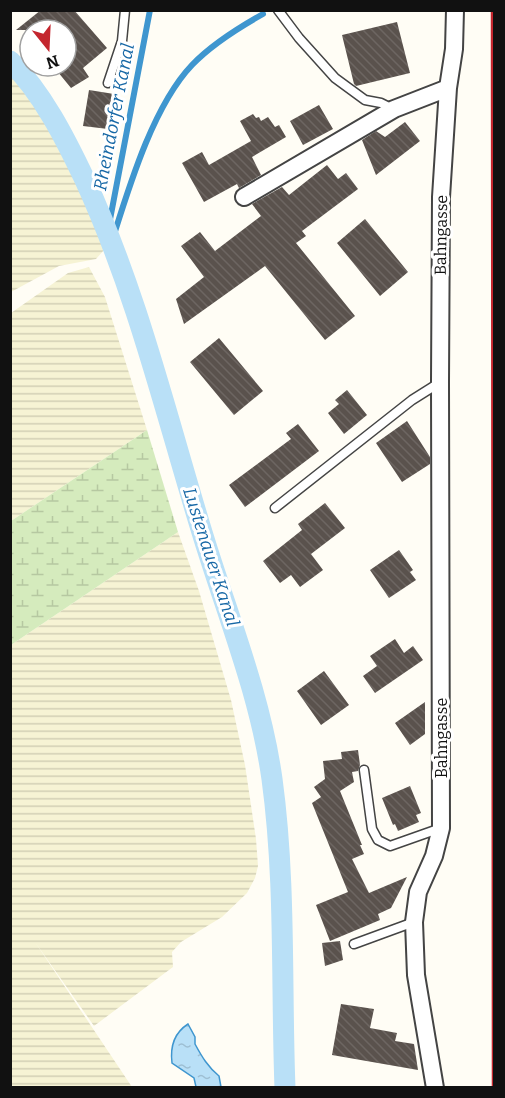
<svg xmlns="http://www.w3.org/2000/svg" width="505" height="1098" font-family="Bitter,serif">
<defs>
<pattern id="farmland-rules" width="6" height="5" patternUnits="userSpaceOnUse" patternTransform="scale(1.5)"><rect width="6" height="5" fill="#f6f3d4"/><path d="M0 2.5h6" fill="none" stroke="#d2cfb5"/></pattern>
<pattern id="wetland-marsh" width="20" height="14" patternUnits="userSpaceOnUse" patternTransform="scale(1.5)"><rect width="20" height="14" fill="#d5ebbd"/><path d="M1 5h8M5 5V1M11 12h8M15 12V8" fill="none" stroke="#b6c8a1"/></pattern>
<pattern id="water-ripples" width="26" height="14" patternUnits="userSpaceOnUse" patternTransform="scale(1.5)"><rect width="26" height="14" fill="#b9e0f7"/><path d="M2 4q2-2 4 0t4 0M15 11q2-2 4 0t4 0" fill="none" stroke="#9ebfd3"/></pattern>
<pattern id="building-back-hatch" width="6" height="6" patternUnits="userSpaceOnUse" patternTransform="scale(1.5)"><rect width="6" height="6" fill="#5a524d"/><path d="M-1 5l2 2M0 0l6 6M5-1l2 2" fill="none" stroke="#6d6662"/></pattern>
</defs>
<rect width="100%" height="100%" fill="#fffdf5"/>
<path fill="url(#farmland-rules)" d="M11 61 23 74 68 143 112 241 96 259 59 266 11 292Z
M89 267 105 297 147 430 11 521V313L68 273Z
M178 532 199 591 231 700 245 765 256 839 258 866 255 878 247 893 222 917 181 942 172 952 173 967 94 1026 35 942 132 1087 11 1088V645Z"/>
<path fill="url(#wetland-marsh)" d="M147 430 178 532 11 645V521Z"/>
<path fill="url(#water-ripples)" stroke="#3f96cf" stroke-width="1.5" d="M188 1024 195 1037V1044C202 1057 208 1067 219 1076L221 1087H196L194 1078 172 1063C170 1047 174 1033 188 1024Z"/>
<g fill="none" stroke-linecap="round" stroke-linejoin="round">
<path stroke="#3f96cf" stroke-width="6" d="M108 230 150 10
M112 241C129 187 153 106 192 65 212 44 238 28 263 14"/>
<path stroke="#b9e0f7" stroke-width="21" d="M10 61C42 92 66 140 85 180 137 293 165 411 201 529 226 612 260 693 272 779 286 882 281 985 285 1088"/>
</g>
<path fill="url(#building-back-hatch)" d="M41 10H74L107 48 83 68 89 77 71 88 53 66H66V30H16Z
M397 22 410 73 356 86 354 84 342 35Z
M89 90 114 94 108 129 83 126Z
M319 105 333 129 303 145 290 121Z
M253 114 256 118 259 117 261 121 268 117 275 127 279 125 286 137 252 157 261 175 239 188 237 184 204 202 182 163 202 152 209 165 251 141 240 121Z
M405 122 420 141 376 175 362 140 376 131 385 137Z
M327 165 338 179 346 173 358 189 302 231 306 236 296 243 355 316 325 340 265 266 184 324 176 299 204 277 181 246 200 232 215 251 261 216 252 204 282 187 289 195Z
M365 219 408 272 380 296 337 243Z
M219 338 263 391 234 415 190 362Z
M347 390 367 415 344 434 328 413 339 404 335 400Z
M407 421 430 457V464L402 482 376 443Z
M298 424 319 451 245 507 229 485 291 439 286 433Z
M325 503 345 528 311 554 323 570 300 587 291 575 280 583 263 561 302 530 298 524Z
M399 550 413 570 410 572 416 580 389 598 370 570Z
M395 639 404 653 413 646 423 660 375 693 363 676 377 666 370 656Z
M324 671 349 705 321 725 297 691Z
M425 702V734L410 745 395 723Z
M358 750 360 765 358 771 352 772 354 782 340 791 362 845H360L364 854 352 859 369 893 407 877 391 908 378 914 380 920 330 941 316 905 348 892 312 803 321 797 314 787 325 779 323 761 342 759 341 752Z
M410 786 421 813 416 815 419 822 398 831 395 824 393 825 382 798Z
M340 941 343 960 325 966 322 943Z
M341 1004 374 1009 370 1028 397 1033 395 1041 414 1044 418 1070 332 1055Z"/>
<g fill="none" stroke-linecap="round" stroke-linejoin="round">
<g stroke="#444" stroke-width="11">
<path id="service" d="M278 10 299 38 335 78 365 100 381 103 393 109
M108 83 122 41 125 10
M275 508 412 400 439 383
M364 770 372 829 378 840 390 846 441 828
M354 944 414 922"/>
</g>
<g stroke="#444" stroke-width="20">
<path id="minor" d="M244 197 394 109 448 88
M435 1088 416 975 414 922 418 892 434 856 441 828 440 383 441 197 448 88 454 49 455 10"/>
</g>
<use href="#service" stroke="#fff" stroke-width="8"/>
<use href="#minor" stroke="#fff" stroke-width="16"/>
<path stroke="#c4262e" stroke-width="4.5" d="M493 10 494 1088"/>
</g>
<g text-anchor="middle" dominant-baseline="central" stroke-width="6" stroke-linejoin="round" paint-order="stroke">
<g font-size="16" fill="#111" stroke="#fff">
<text transform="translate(441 235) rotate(-89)">Bahngasse</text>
<text transform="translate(441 738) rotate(-90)">Bahngasse</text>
</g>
<g font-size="18" font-style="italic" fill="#1768a6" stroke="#fff">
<text transform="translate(114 117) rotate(-79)">Rheindorfer Kanal</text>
<text transform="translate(211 557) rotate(72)">Lustenauer Kanal</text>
</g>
</g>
<rect width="505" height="1098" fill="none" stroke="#111111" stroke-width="24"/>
<g transform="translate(48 48) rotate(162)"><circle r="28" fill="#ffffff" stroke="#a0a0a0" stroke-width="1.5"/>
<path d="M0-4.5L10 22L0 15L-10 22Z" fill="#c4262e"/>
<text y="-9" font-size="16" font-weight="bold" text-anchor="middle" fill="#111111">N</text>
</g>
</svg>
